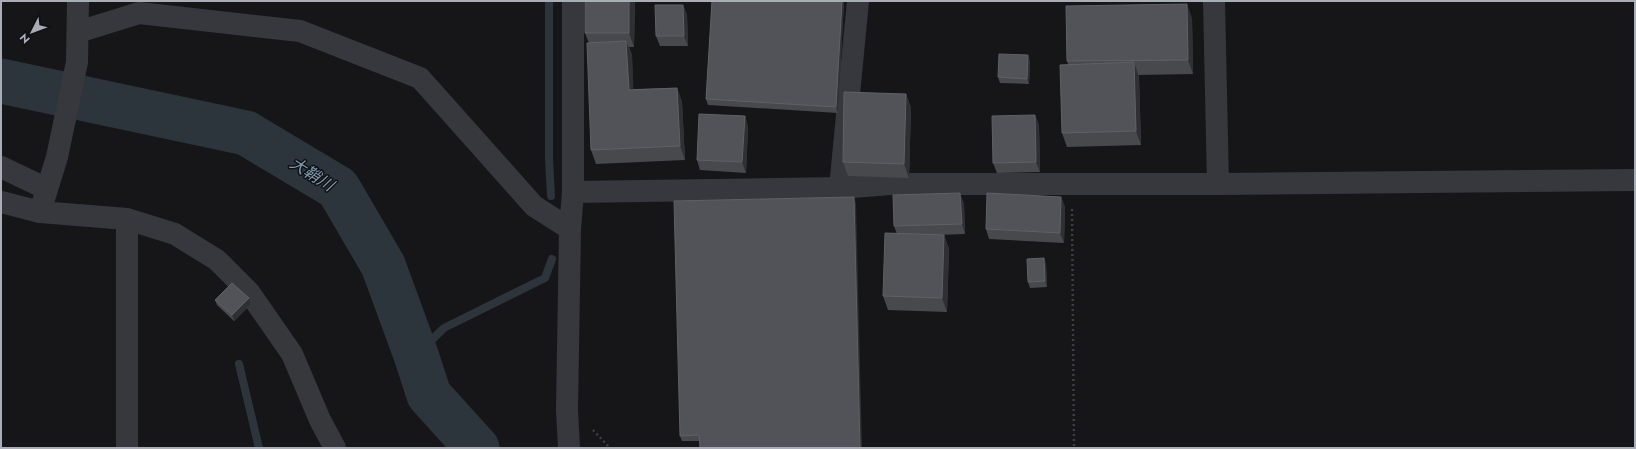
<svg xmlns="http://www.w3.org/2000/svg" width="1636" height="449" font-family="Jost,'Noto Sans JP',sans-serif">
<rect width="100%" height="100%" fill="#161618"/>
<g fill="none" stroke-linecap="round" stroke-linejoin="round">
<path stroke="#2c353c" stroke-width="8" d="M549 1V159L551 196
M416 355 444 328 545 278 552 259
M239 364 259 448"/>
<path stroke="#2c353c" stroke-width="45" d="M1 81 246 133 338 188 383 265 416 355 429 395 477 448"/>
<path stroke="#3d3f44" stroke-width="2.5" stroke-dasharray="2 3" stroke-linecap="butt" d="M1072 209 1074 448
M593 430 610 448"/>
<path stroke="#37383d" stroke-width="22" d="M1214 1 1218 184
M78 32 139 13 300 31 420 78 534 206 570 229
M1 167 47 189
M840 188 858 1
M573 192 840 188 890 184H1218L1635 180
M1 202 40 212 127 219V448
M40 212 57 157 77 62 78 1
M127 219 175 234 217 260 249 292 292 354 320 420 335 448
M569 448 567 410 570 229 573 192V1"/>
</g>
<path fill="#47494d" d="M635 1 634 47H629L632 55 633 89 677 88 682 102 685 160 596 164 591 150 589 43 585 33Z
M712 1H844L838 113 708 105 706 99Z
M683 5 687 15 688 46H660L656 36Z
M1192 18 1193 74 1138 75 1139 77 1141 145 1067 147 1062 133 1068 64 1067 61Z
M1030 61 1029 84 1000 83 998 77Z
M906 94 911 108 909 178 848 176 843 162Z
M1035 115 1039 125 1040 172 997 173 993 163Z
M745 116 748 127 746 173 700 170 697 160Z
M1061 197 1065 207 1064 243 989 239 986 229Z
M856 203 699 441H682L680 436Z
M964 203 965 234 938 235H944L949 249 947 312 888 310 883 296 897 234 894 226Z
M1046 263 1047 287 1030 288 1028 282Z
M249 298 251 304 234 321 217 305 215 300Z"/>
<path fill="#2f3033" d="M629 1H635L634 47 629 33Z
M842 1H844L838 113 836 107Z
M1187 4 1192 18 1193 74 1188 60Z
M683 5 687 15 688 46 684 36Z
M626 41 632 55 634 104 629 90Z
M1028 55 1030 61 1029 84 1027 79Z
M1134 62 1139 77 1141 145 1136 131Z
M677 88 682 102 685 160 680 146Z
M906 94 911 108 909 178 904 164Z
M1035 115 1039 125 1040 172 1036 162Z
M745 116 748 127 746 173 742 162Z
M960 193 964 203 965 234 962 224Z
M854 197 856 203 862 448H860Z
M1061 197 1065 207 1064 243 1060 233Z
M944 235 949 249 947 312 942 298Z
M1044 258 1046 263 1047 287 1045 281Z
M249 298 251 304 234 321 232 315Z"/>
<path fill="#525359" stroke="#5f6168" d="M585 1H629V33H585Z
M712 1H842L836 107 706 99Z
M1187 4 1188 60 1067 61 1066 6Z
M655 5H683L684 36H656Z
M626 41 629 90 677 88 680 146 591 150 587 43Z
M999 54 1028 55 1027 79 998 77Z
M1134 62 1136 131 1062 133 1060 65Z
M844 92 906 94 904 164 843 162Z
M699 114 745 116 742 162 697 160Z
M1035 115 1036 162 993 163 992 116Z
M960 193 962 224 894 226 893 195Z
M987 193 1061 197 1060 233 986 229Z
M854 197 860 448H700L699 435 680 436 674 201Z
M885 233 944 235 942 298 883 296Z
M1044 258 1045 281 1028 282 1027 259Z
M232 283 249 298 232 315 215 300Z"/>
<g text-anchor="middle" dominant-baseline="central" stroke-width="3" stroke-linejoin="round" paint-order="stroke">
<g font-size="16" font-style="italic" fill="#7f9bb3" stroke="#111113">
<text transform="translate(312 174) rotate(32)">大鞘川</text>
</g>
</g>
<rect width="1636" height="449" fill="none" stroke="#a8adb8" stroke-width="4"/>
<g transform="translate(32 32) rotate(228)" stroke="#111113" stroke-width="3" paint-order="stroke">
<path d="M0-3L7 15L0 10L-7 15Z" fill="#a8adb8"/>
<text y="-6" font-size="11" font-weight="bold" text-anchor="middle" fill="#a8adb8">N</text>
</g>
</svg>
